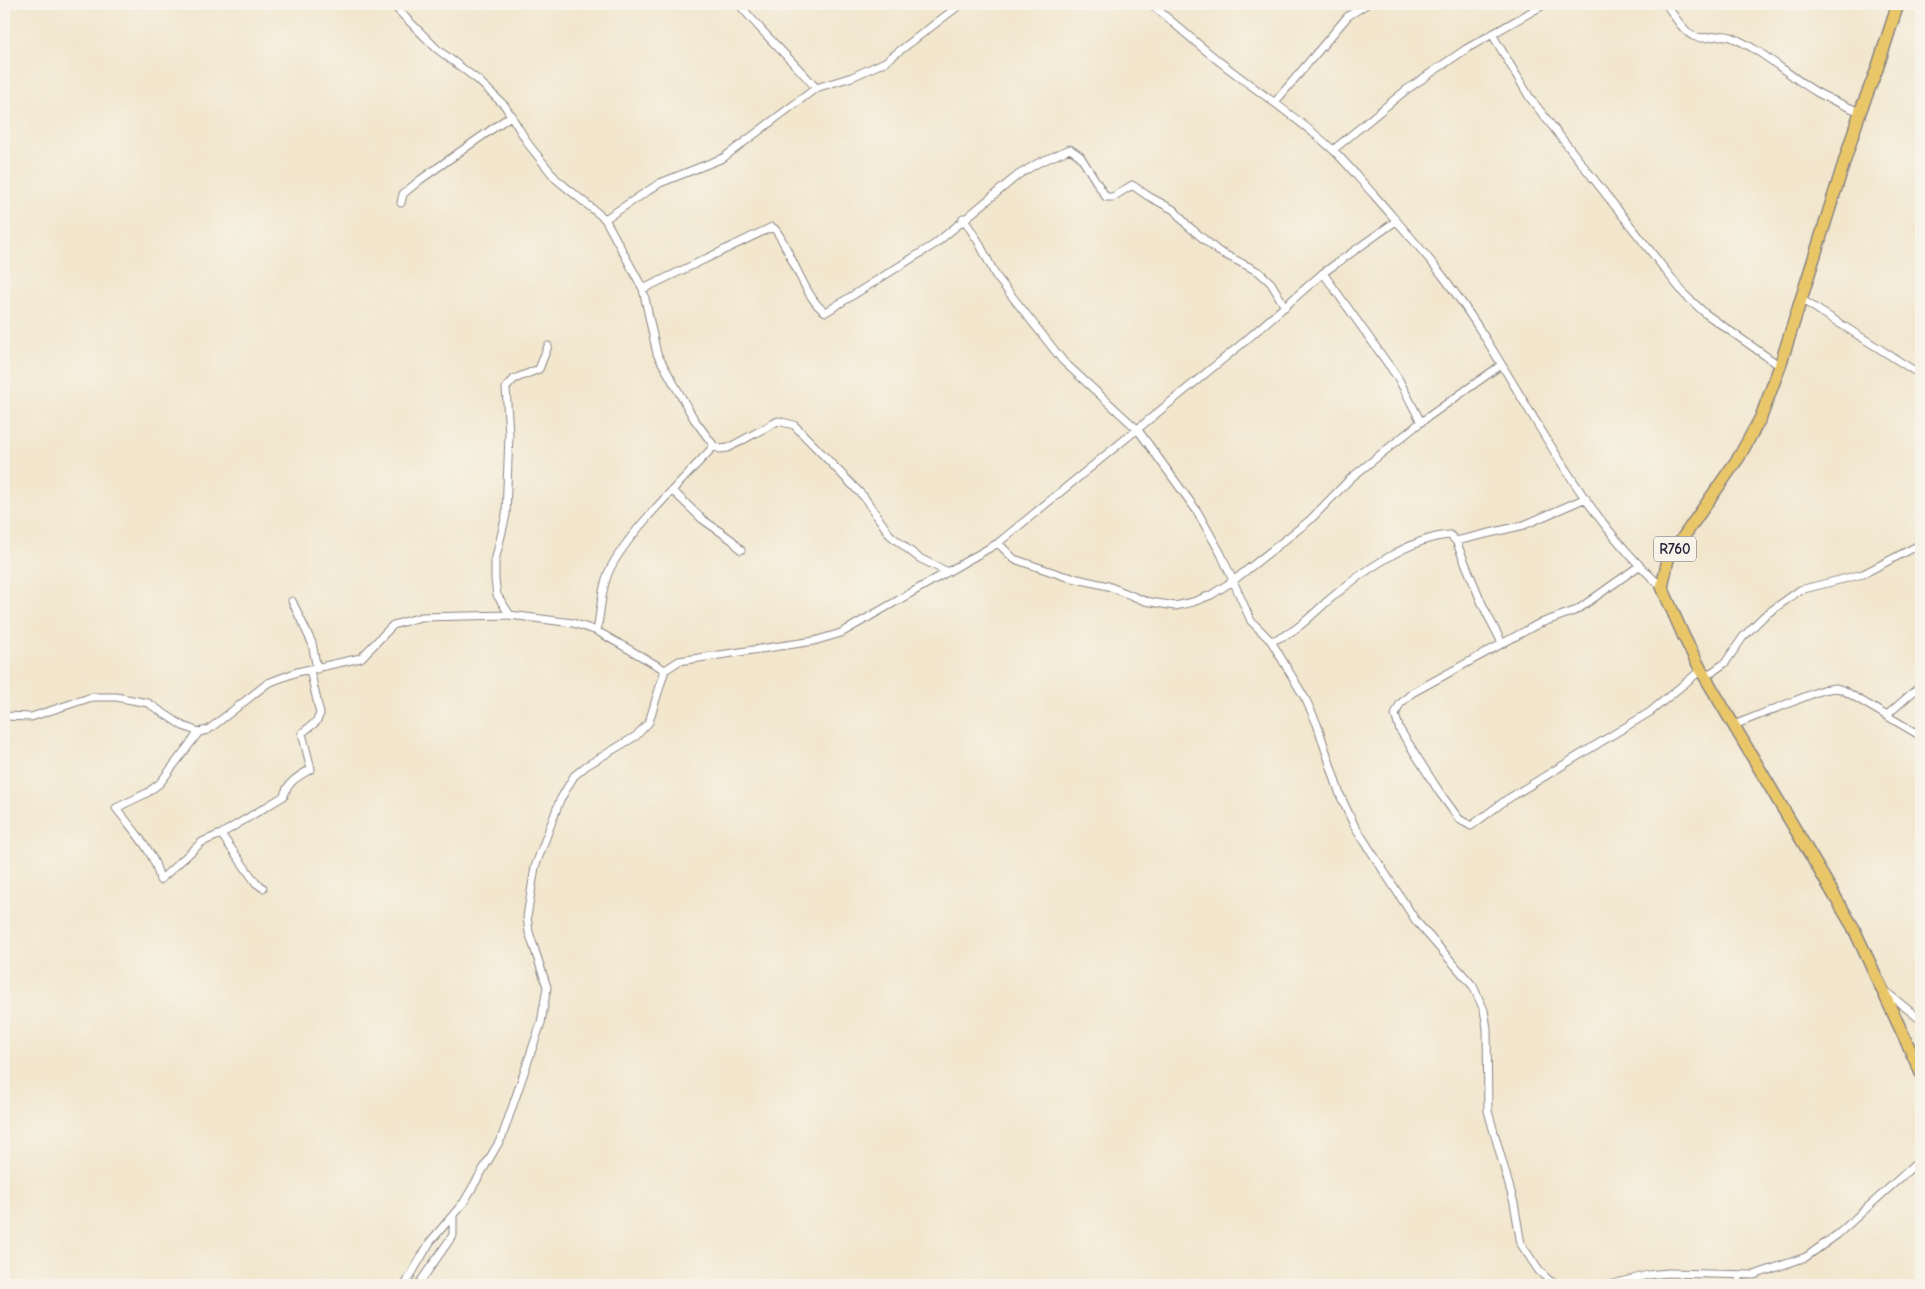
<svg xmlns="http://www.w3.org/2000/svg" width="1925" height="1289" font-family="'Comic Neue',sans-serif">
<rect width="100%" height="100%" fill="#f7f3e8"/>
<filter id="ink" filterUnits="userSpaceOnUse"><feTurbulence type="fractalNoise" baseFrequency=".02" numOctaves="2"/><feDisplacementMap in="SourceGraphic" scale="10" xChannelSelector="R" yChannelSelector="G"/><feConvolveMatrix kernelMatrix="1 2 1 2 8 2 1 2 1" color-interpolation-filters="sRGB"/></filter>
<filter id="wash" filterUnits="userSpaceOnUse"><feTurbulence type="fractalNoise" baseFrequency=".0096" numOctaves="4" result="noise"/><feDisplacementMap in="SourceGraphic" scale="20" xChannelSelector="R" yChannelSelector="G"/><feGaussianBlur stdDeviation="1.12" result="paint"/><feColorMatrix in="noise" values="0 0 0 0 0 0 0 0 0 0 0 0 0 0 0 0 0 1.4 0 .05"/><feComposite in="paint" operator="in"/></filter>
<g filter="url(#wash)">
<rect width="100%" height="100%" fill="#f2e6cd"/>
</g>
<g filter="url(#ink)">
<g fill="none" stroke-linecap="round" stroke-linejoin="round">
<g stroke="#8a8484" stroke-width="9">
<path id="street" d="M392 4 437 49 478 80 505 106 529 145 556 179 605 219 643 289 657 354 694 419 714 446 720 449 728 448 778 421 794 425 864 497 890 535 919 558 948 572
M739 4C763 34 791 59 816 88
M1151 4C1174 23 1196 43 1220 62 1257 91 1297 117 1332 149 1347 163 1360 180 1374 195 1398 223 1423 250 1445 279 1520 379 1568 503 1662 587
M1666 4C1673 14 1682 30 1693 36 1705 42 1718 32 1731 37 1763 50 1788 76 1818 93 1831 100 1846 106 1860 112
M1492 34 1530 98 1685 295 1706 314 1780 366
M1275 102 1348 16 1367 4
M1333 150 1406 90 1466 49 1545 4
M401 203 403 194 420 180 512 115
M963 218 978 241 996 276 1063 361 1138 430 1197 511 1221 554 1251 621 1271 641 1306 700 1317 724 1340 795 1354 825 1416 921 1473 986 1484 1010 1487 1028 1488 1111 1514 1203 1521 1244 1539 1271 1550 1281 1560 1285
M605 219 660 183 723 158 816 88 852 77 885 62 961 4
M1323 273 1398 378 1421 422
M643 289 772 227C784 232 806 304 826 312L935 244 1018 175 1038 163 1070 149 1080 156 1106 197H1113L1132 185 1148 196 1174 210 1187 225 1218 251 1259 272 1271 283 1285 307
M1801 299 1921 375
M673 491 702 519 732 540 741 550
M1456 541 1524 525 1586 498
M998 543 1014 559 1064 576 1108 586 1145 601 1175 606 1193 602 1211 595 1233 581 1310 520 1351 478 1421 422 1501 365
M1639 566 1577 610 1538 624 1412 693 1400 704 1395 715 1400 730 1440 793 1459 819 1471 826 1506 800 1650 712 1701 670
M292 601 312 643 317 669
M510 615 497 595 495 580V561L506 515 509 434 506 388 514 379 539 369 548 346
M597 631C601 611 601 586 611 567 632 528 683 480 714 446
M1271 641C1297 633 1310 616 1330 599 1359 574 1411 537 1450 535L1456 541 1483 606 1502 643
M1705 677 1725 663 1743 637 1764 616 1800 590 1863 574 1921 544
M1887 715 1921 685
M4 716 31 717 92 697H116L148 703 183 726 199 732 208 730 268 683 297 672 361 658 393 625 421 617 510 615 573 623 597 631 665 670
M1734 725 1822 690 1836 688 1843 690 1921 736
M221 834 284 796C287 782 299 776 311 769L302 733 316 722 320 714 310 670
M160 880C155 852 133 830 116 808L147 793 160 783 199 732
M160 880 202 842 221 834 256 883 263 888
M1886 992 1921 1020
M1739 1276V1285
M405 1285 430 1242 464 1202 502 1137 541 1023 547 987 529 932 527 917 535 867 560 800 574 776 586 766 636 736 649 722 665 670 679 661 814 641 841 633 998 543 1244 342 1323 273 1396 221
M418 1285 453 1235V1216
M1609 1285 1648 1275 1668 1273 1754 1275 1806 1257 1838 1234 1921 1159"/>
</g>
<g stroke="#8a8484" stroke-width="14">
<path id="primary" d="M1898 4 1877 69 1860 112 1780 366 1761 417 1739 457 1668 559 1662 587 1684 637 1701 670 1853 927 1921 1073"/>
</g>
<use href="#street" stroke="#fff" stroke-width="7"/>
<use href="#primary" stroke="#e9c769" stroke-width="11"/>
</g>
</g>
<g text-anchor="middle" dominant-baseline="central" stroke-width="4" stroke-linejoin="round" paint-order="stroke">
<rect fill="#f7f3e8" stroke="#62616f" stroke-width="1" x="1654" y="536.5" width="42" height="25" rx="4"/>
<g font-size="15" font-weight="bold" fill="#22223b">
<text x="1675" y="549">R760</text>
</g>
</g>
<rect width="1925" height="1289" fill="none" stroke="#f7f3e8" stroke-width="20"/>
</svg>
